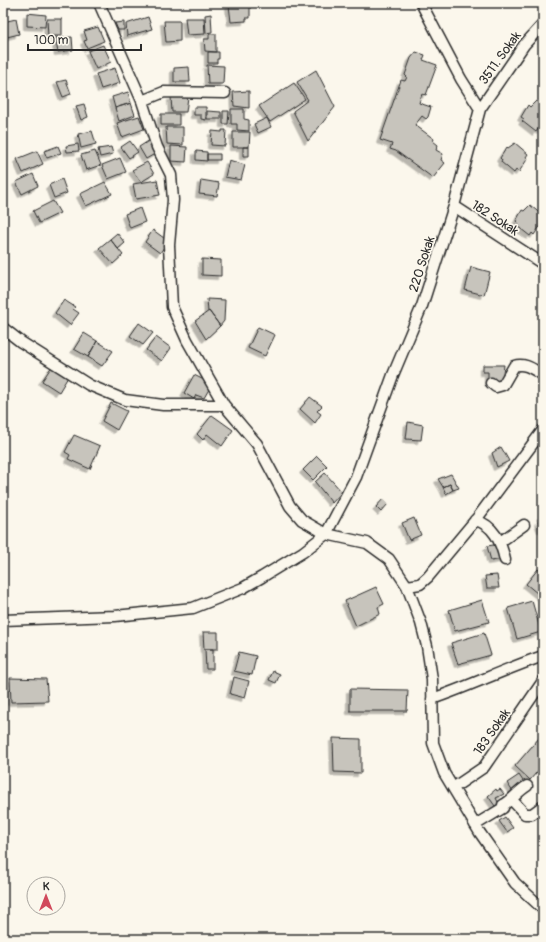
<svg xmlns="http://www.w3.org/2000/svg" width="546" height="942" font-family="Pangolin,sans-serif">
<defs>
<filter id="shadow"><feDropShadow dx="-3.5" dy="3.5" stdDeviation="0" flood-color="#0004"/></filter>
</defs>
<rect width="100%" height="100%" fill="#fbf7ec"/>
<filter id="ink" filterUnits="userSpaceOnUse"><feTurbulence type="fractalNoise" baseFrequency=".025" numOctaves="2"/><feDisplacementMap in="SourceGraphic" scale="8" xChannelSelector="R" yChannelSelector="G"/><feConvolveMatrix kernelMatrix="1 2 1 2 8 2 1 2 1" color-interpolation-filters="sRGB"/></filter>
<g filter="url(#ink)">
<path fill="#c7c4bc" stroke="#2b2b2b" filter="url(#shadow)" d="M237 3 250 4V18H246V21L231 22 229 5H237Z
M27 13 46 15 45 27 27 26Z
M211 14 212 32 206 33 205 15Z
M148 17 152 29 127 36 126 24Z
M185 18H204L205 34 187 35Z
M16 19 19 34 3 38V22Z
M47 19H62V36H48Z
M164 21H180V41L166 42Z
M124 22V30H118L115 23Z
M98 27 104 41 87 48 84 41 87 40 84 31Z
M209 34H216V52L205 51 204 39H209Z
M72 37 73 50 58 52 55 38Z
M103 45 111 62 96 69 88 51Z
M208 52H219V59H217V63H208Z
M416 52 425 55 423 60 437 65 426 95 422 94 419 103 431 107 428 117 426 119 422 116 415 125 434 139 433 141 438 145 436 150 443 154 441 160 445 163 433 178 396 151 390 149 392 144 380 140 401 80 405 81 407 77 405 75 411 58Z
M207 65 224 66 223 84H208Z
M189 67 190 82H174V68Z
M115 68 120 83 101 89 96 74Z
M316 70 335 107 308 141 293 111 308 100 297 82Z
M66 80 71 94 63 97 57 82Z
M294 83 305 99 270 122 259 106Z
M249 91V108L234 106 233 92Z
M128 92 131 103 115 108 112 97Z
M171 97H188L186 112H172Z
M536 101 543 107V127L540 131 538 129 536 132 522 121 524 119 521 117 528 105 530 107Z
M131 103 135 115 119 121 115 108Z
M84 104 88 117 81 120 76 106Z
M194 107H206V120L201 119V115H194Z
M231 109H244V119L249 120V131L237 130V124H231Z
M207 111 221 112V119H207Z
M223 111H229L228 124H223Z
M161 114H179V125H161Z
M139 116 144 129 122 137 117 123Z
M267 118 271 127 258 133 254 124Z
M166 127H183V145L167 144Z
M222 130H226L225 146 211 145 212 131 222 132Z
M92 131 96 144 81 148 78 134Z
M233 132H250L249 147H233Z
M150 140 158 152 146 159 139 147Z
M130 141 138 152 129 158 121 147Z
M515 143 528 154 526 157 528 158 519 172 516 170 514 173 501 162 502 160 500 158 507 147 508 148Z
M78 144 79 151 67 152 66 146Z
M58 146 61 153 47 158 44 151Z
M171 146 187 147 186 162 171 161Z
M111 147 113 154 100 157 98 149Z
M243 147H249V156H243Z
M37 151 43 164 23 173 17 159Z
M95 151 101 165 86 170 81 155Z
M196 151 207 152V161L196 160Z
M207 154H220V160H207Z
M120 158 126 172 108 179 102 165Z
M229 160 245 165 241 180 225 177Z
M147 162 154 174 141 182 132 170Z
M33 174 38 186 22 194 16 182Z
M62 179 67 193 54 198 49 185Z
M157 180 160 195 136 199 133 184Z
M201 180 219 183 217 196 199 194Z
M105 182 112 194 86 206 80 194Z
M53 201 60 213 39 223 33 211Z
M530 205 543 216V222L534 235 532 233 530 236 516 225 518 223 516 221 522 210 524 211Z
M140 208 145 222 130 228 125 214Z
M153 230 168 241 160 253 145 242Z
M117 233 125 243 118 249 110 239Z
M110 239 123 255 113 264 99 248Z
M202 259 221 260V276L202 275Z
M471 267 490 272 484 295 465 290Z
M207 299 225 300 224 321 220 326 209 311 208 312Z
M64 300 75 307 73 309 79 313 70 325 55 313Z
M209 311 220 326 206 339 195 321Z
M139 323 153 333 143 345 130 336Z
M258 327 275 335 265 356 248 348Z
M84 333 97 341 88 357 74 349Z
M156 337 171 348 162 361 146 350Z
M97 341 113 351 102 366 88 357Z
M483 365H504L502 382H488V372H483Z
M52 366 68 377 59 392 42 381Z
M194 375 212 384 204 398 196 395 194 399 184 393Z
M310 397 322 406 317 411 321 414 315 423 300 409Z
M111 403 127 411 117 430 102 421Z
M212 415 233 430 222 446 207 434 203 440 197 434Z
M408 422 423 425 421 440 406 439Z
M74 435 100 446 90 469 68 459 70 455 65 452Z
M501 447 509 461 497 467 492 453Z
M317 456 327 466 313 480 303 470Z
M325 473 342 492 332 503 315 482Z
M451 474 459 488 453 490 450 484 443 487 438 479Z
M450 484 453 490 446 494 443 487Z
M383 499 388 504 381 512 376 507Z
M543 515V529H541L538 521 542 519 540 516Z
M414 518 421 535 409 540 402 523Z
M500 544 503 559 491 561 487 546Z
M538 569 543 573V598L526 584Z
M497 575 499 588H487L485 576Z
M376 587 384 604 378 607 380 614 356 626 345 601Z
M482 600 489 622 455 631 449 610Z
M532 601 541 632 517 639 508 608Z
M203 632H218V649H204Z
M484 633 491 655 458 664 451 643Z
M205 649H213V669H206Z
M239 652 256 656 252 675 234 671Z
M273 671 280 674 276 683 269 680Z
M234 677 249 681 245 698 230 694Z
M10 678 46 679 48 701 11 702Z
M350 689 408 690 407 711H350Z
M540 737 543 740V765L530 780 515 766Z
M333 738 361 739V773L334 772Z
M519 775 525 784 513 792 507 783Z
M496 789 497 791 500 789 504 794 496 798 499 804 495 806 488 796Z
M505 817 513 828 507 832 499 821Z"/>
<g fill="none" stroke-linecap="round" stroke-linejoin="round">
<g stroke="#2b2b2b" stroke-width="13">
<path id="minor" d="M99 3 142 101 157 147 171 175 173 200 169 245 172 307 187 340 224 405
M421 3 461 79 480 109
M142 101 164 92 225 93
M454 206 543 264
M3 328 21 342 89 385 125 400 163 405H224L257 444 290 506 302 520 326 534 367 543 389 559 407 586 421 623 427 646 432 679 433 743 444 773 480 833 515 883 543 909
M491 383 496 387 503 385 514 366C525 362 534 370 543 375
M475 520C494 525 501 542 505 560
M500 542 524 525
M407 586 420 584 428 577 478 517 543 430
M3 620 115 616 193 608 243 588 262 577 303 552 326 534 356 477 393 375 422 306 454 206 480 109 524 45 543 24
M432 699C470 686 505 669 543 656
M453 788 484 767 543 681
M512 800 525 814H532L543 806
M475 825 503 808V805C513 800 517 792 527 786"/>
</g>
<use href="#minor" stroke="#fbf7ec" stroke-width="10"/>
</g>
</g>
<g text-anchor="middle" dominant-baseline="central" stroke-width="3.5" stroke-linejoin="round" paint-order="stroke">
<g font-size="13" fill="#2b2b2b" stroke="#fbf7ec">
<text transform="translate(500 58) rotate(-54)">3511. Sokak</text>
<text transform="translate(495 218) rotate(33)">182 Sokak</text>
<text transform="translate(422 264) rotate(-72)">220 Sokak</text>
<text transform="translate(492 732) rotate(-55)">183 Sokak</text>
</g>
</g>
<rect width="546" height="942" fill="none" stroke="#fbf7ec" stroke-width="16"/>
<rect x="8" y="8" width="530" height="926" fill="none" stroke="#2b2b2b" stroke-width="1.5" filter="url(#ink)"/>
<g transform="translate(46 896)"><circle r="19" fill="#fbf7ec" stroke="#a8a59f"/>
<path d="M0-3L7 15L0 10L-7 15Z" fill="#d1495b"/>
<text y="-6" font-size="11" font-weight="bold" text-anchor="middle" fill="#2b2b2b">K</text>
</g>
<path d="M28 44v6h113v-6" fill="none" stroke="#2b2b2b" stroke-width="2"/>
<text x="34" y="44" font-size="12" fill="#2b2b2b" stroke="#fbf7ec" stroke-width="3" paint-order="stroke">100 m</text>
</svg>
